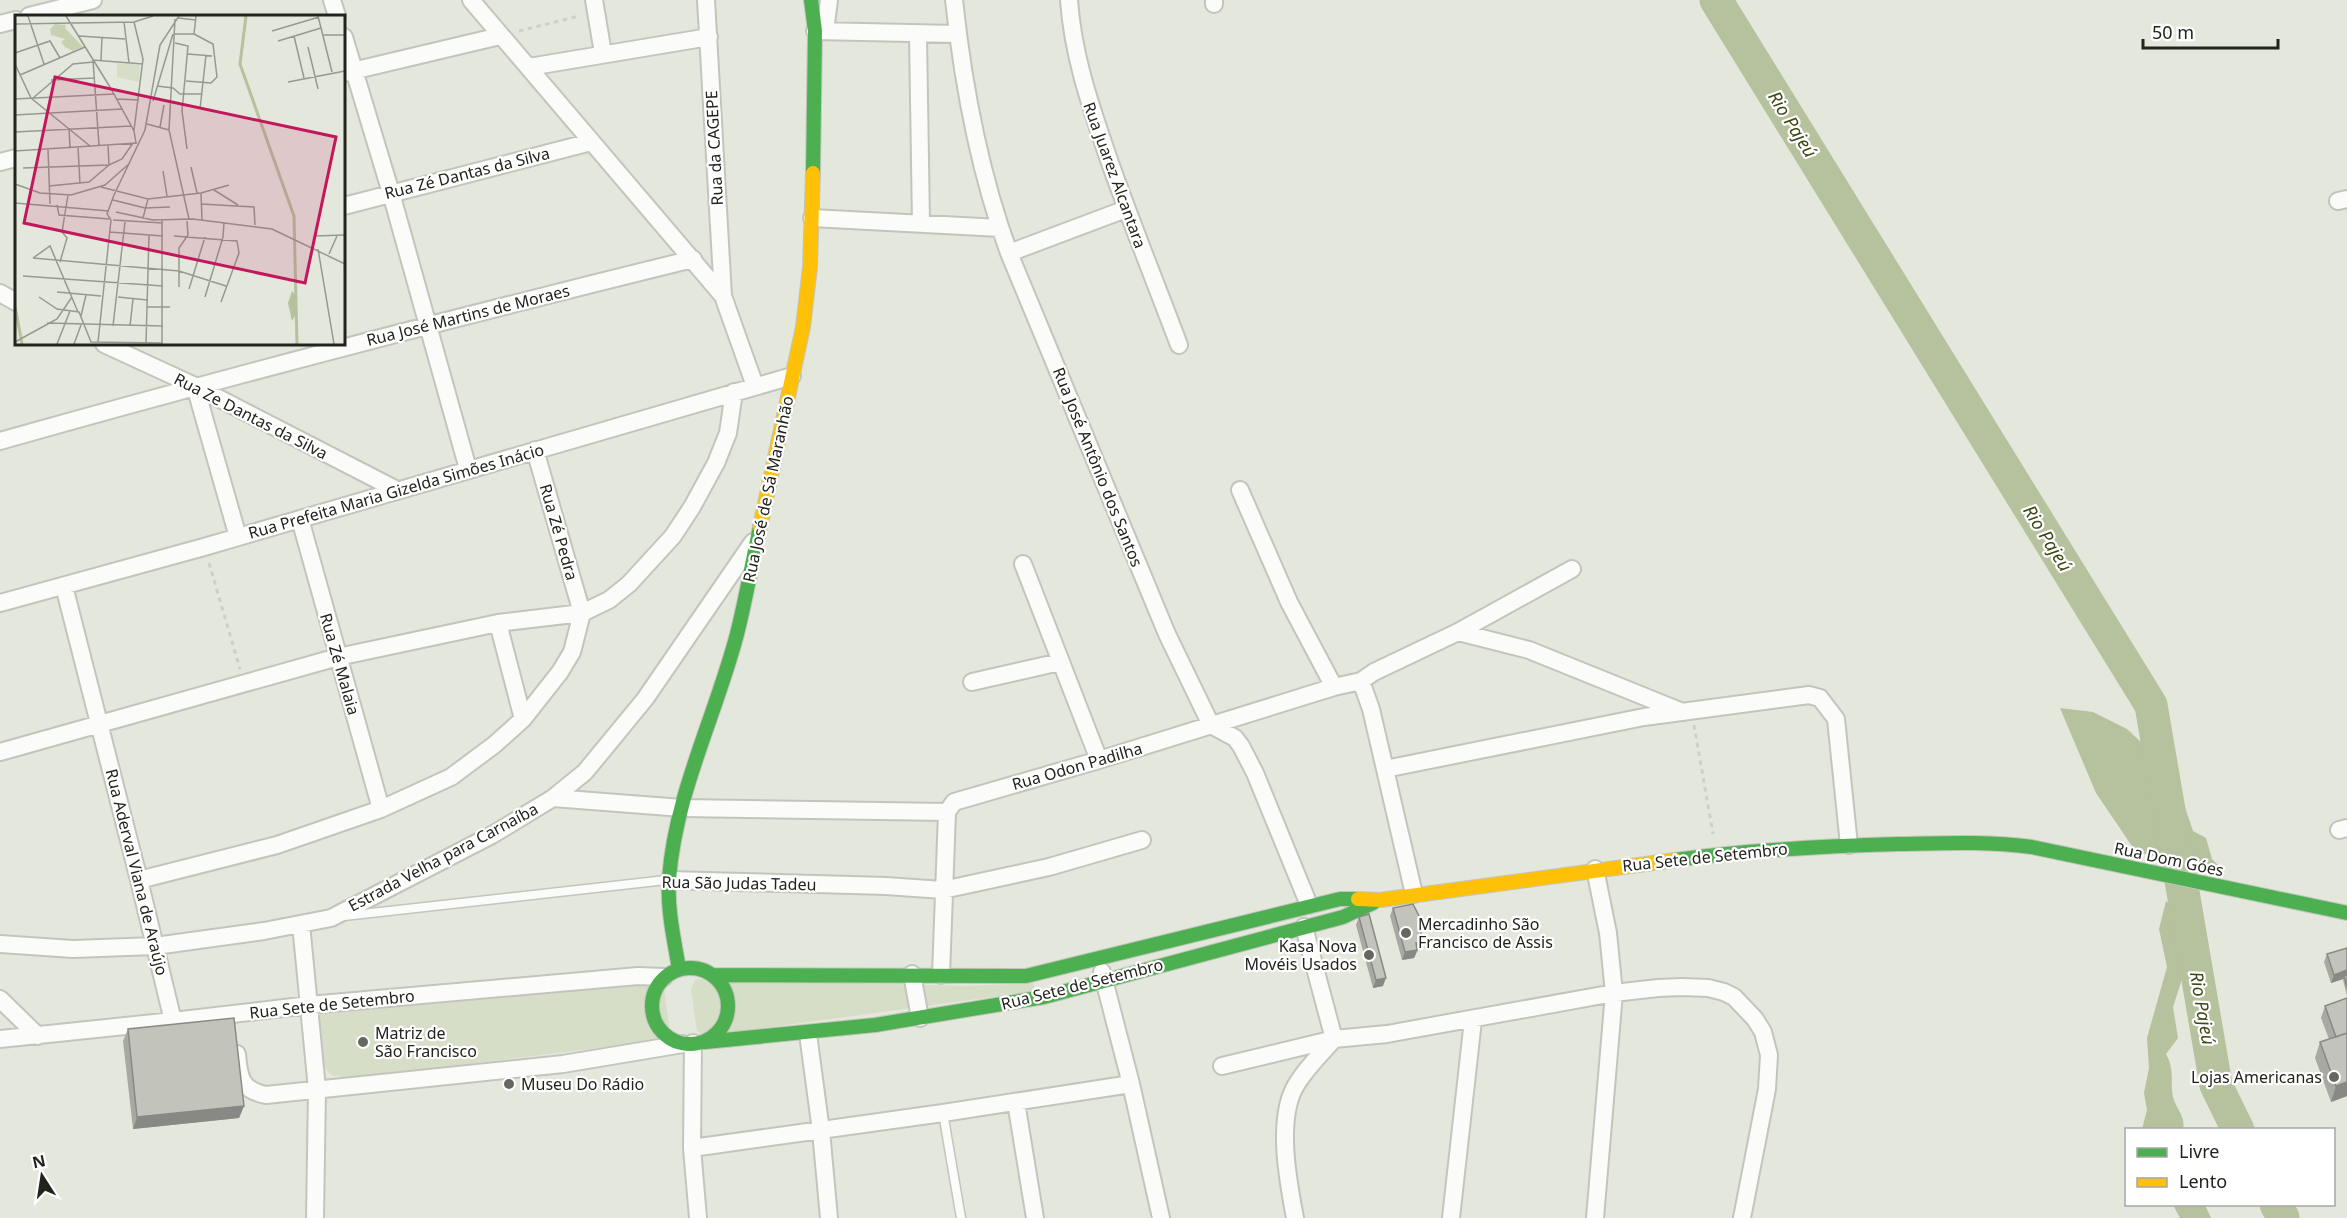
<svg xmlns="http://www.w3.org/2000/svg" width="2347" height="1218" font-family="'Noto Sans',sans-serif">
<rect width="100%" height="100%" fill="#e4e7dc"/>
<path fill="#d6dec7" d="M696 979 966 986 1033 983 1036 991 706 1036 697 1031 691 989Z
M656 983 664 988 670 1032 663 1040 351 1078C346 1077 338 1077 332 1075 319 1069 314 1025 321 1013Z"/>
<path fill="#b6c19d" d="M2060 708 2093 712 2127 729 2173 772 2193 831 2206 838 2212 859 2223 870 2136 852 2096 793Z
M2166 901 2175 907 2177 948 2182 979 2173 1007 2178 1038 2166 1054C2175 1070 2170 1080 2173 1097 2176 1109 2186 1117 2183 1129H2142L2147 1110 2144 1093 2149 1068 2147 1038 2167 967 2159 929Z
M2173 1205H2205L2211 1218H2180Z"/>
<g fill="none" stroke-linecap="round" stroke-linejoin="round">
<path stroke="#b6c19d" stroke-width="33" d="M1716 0 2151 705 2216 1085 2238 1130
M2276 1204 2283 1218"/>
<g stroke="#c3c5bd" stroke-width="11">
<path id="lane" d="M344 916 666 880
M943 1113 961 1218"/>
</g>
<g stroke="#c3c5bd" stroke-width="20">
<path id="street" d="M332 0 337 16
M471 0 723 296 755 386
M594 0 603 53
M706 0 723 296
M954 0C963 84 980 174 1009 253L1167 634 1211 725 1235 738 1241 746 1255 773 1309 905
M1069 0C1073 57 1091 107 1109 160 1131 222 1156 284 1179 345
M1214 0V4
M29 16 93 0
M0 24 16 20
M815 31 958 34
M825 31 829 0
M918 35 921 223
M344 37 391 193 468 469
M529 67 709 37
M344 73 500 36
M0 162 16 158
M2338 201 2347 199
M344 206 591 142
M812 218 1000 228
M1009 253 1126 209
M0 293 16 302
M104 344 195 386 397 490
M195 386 238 537
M0 441C230 376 461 316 693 259
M1240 490 1289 602 1334 687
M300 519 381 809
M1023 564 1099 760
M64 586 139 880 173 1021
M0 603 204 547 792 376
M498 623 523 719
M1458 632 1529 650 1680 711
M1361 681 1371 709 1414 894
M972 682 1060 662
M0 752 338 657 498 623 582 613 609 600 629 584 673 536 692 507 716 463 728 433 734 392
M1385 769 1644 717 1809 695 1820 698 1836 719 1849 845
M553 798 682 808 947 812 954 802 1099 760 1334 687 1361 681 1374 672 1458 632 1572 569
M2339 830 2347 828
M1595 869 1608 933 1614 993 1595 1218
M139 880 277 845 381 809 451 777 494 745 523 719 560 672 572 652 582 613 535 450
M669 880 886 886 943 890 1049 867 1142 840
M301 924 317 1089 315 1218
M0 944 73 949 155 946 264 931 331 918 492 835 553 798 585 772 645 699 753 542
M1102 972 1131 1084 1161 1218
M912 974 920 1018
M941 975 947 812
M0 999 38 1036
M808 1034 821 1131 829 1218
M0 1039 173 1021 309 1005 638 976 664 977
M693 1043 692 1148 698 1218
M237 1054C239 1078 241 1090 266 1095L563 1064 683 1044
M1222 1066 1334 1039 1387 1034 1614 993 1658 988 1682 987 1708 988 1724 992 1734 997 1755 1019 1763 1032 1769 1055 1767 1089 1742 1218
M1016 1102 1035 1218
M692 1148 943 1113 1131 1084
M1295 1218C1288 1181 1275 1115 1298 1082 1308 1066 1322 1053 1334 1039L1304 927
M1451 1218 1473 1020"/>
</g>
<g stroke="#c3c5bd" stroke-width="16">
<path id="fast" d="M811 0 815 31 813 173
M1675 860C1749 850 1825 846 1899 844 1944 843 1988 841 2032 847L2347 913
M652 1006a38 38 0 1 1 76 0a38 38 0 1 1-76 0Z
M679 969C674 939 667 909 669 879 675 794 716 715 737 634 746 599 752 562 760 527
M713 975 1026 976 1340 899H1358
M705 1042 875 1025 1044 997 1343 917 1373 903"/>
</g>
<g stroke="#c3c5bd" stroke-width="16">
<path id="slow" d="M760 527 803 327 810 267 813 173
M1358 899 1380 900 1675 860"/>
</g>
<path stroke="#cececc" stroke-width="3" stroke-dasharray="4.5 4.5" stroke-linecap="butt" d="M519 31 579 16
M209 563 240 669
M1694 725 1713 834"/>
<use href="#lane" stroke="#fbfbfa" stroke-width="8"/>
<use href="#street" stroke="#fbfbfa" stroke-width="16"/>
<use href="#fast" stroke="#4caf50" stroke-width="14"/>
<use href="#slow" stroke="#ffc107" stroke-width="14"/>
</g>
<path fill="#a7a9a2" d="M1393 908 1418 951H1417L1414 958 1402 960 1390 916Z
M1359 917 1383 986 1373 988 1356 925Z
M2347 948V996L2343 980V979L2331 983 2324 962 2327 954Z
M2347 998V1096L2331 1102 2315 1058 2320 1042 2329 1039 2321 1018 2325 1006Z
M128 1029 244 1106 239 1118 133 1129 123 1041Z"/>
<path fill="#888984" d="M1416 943H1421L1414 958 1402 960 1405 952Z
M2347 970V977L2344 976 2343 979 2331 983 2334 975Z
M1386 978 1383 986 1373 988 1376 980Z
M2347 1082V1096L2331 1102 2336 1086Z
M244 1106 239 1118 133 1129 137 1117Z"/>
<path fill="#c2c4bc" stroke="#888984" stroke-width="1.5" d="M1413 904 1421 920V943H1416L1417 950 1405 952 1393 908Z
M1369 914 1386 978 1376 980 1359 917Z
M2347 948V970L2334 975 2327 954Z
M2347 975V987L2344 976Z
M2347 998V1033L2336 1037 2325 1006Z
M234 1018 244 1106 137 1117 128 1029Z
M2347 1033V1082L2336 1086 2320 1042Z"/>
<g fill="#656860" stroke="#fff" stroke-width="2">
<circle cx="1406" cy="933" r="6"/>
<circle cx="1369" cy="955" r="6"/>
<circle cx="363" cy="1042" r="6"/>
<circle cx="2334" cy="1077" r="6"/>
<circle cx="509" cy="1084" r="6"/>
</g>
<g text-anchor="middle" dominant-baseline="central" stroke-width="4.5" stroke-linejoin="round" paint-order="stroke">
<g font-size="16" fill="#21241d" stroke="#fff">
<text transform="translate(714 148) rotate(-93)">Rua da CAGEPE</text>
<text transform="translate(467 173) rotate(-14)">Rua Zé Dantas da Silva</text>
<text transform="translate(1115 175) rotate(70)">Rua Juarez Alcantara</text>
<text transform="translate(468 315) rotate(-14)">Rua José Martins de Moraes</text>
<text transform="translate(251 416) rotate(27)">Rua Ze Dantas da Silva</text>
<text transform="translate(1098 467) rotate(68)">Rua José Antônio dos Santos</text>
<text transform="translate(768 489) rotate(-78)">Rua José de Sá Maranhão</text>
<text transform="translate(396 491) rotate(-16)">Rua Prefeita Maria Gizelda Simões Inácio</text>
<text transform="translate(559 532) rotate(74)">Rua Zé Pedra</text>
<text transform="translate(340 664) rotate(74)">Rua Zé Malaia</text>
<text transform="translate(1077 766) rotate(-16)">Rua Odon Padilha</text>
<text transform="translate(443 857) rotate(-28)">Estrada Velha para Carnaíba</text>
<text transform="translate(1705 857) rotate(-6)">Rua Sete de Setembro</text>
<text transform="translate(2169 859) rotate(12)">Rua Dom Góes</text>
<text transform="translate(137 872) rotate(76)">Rua Aderval Viana de Araújo</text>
<text transform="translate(739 883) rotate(1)">Rua São Judas Tadeu</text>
<text transform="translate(1082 984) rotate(-14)">Rua Sete de Setembro</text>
<text transform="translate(332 1004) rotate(-6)">Rua Sete de Setembro</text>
</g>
<g font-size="16" fill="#21241d" stroke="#fff" text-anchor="start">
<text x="1418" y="924">Mercadinho São<tspan x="1418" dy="18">Francisco de Assis</tspan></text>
<text x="1357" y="946" text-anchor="end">Kasa Nova<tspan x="1357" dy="18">Movéis Usados</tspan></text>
<text x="375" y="1033">Matriz de<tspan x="375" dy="18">São Francisco</tspan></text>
<text x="2322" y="1077" text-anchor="end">Lojas Americanas</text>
<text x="521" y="1084">Museu Do Rádio</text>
</g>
<g font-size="18" font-style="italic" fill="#3b4814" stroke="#fff">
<text transform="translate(1793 124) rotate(58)">Rio Pajeú</text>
<text transform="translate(2048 538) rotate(58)">Rio Pajeú</text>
<text transform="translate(2203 1008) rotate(80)">Rio Pajeú</text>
</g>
</g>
<g transform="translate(15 15)">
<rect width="330" height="330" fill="#e4e7dc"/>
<path d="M102 48 125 50 124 67 102 62Z" fill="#d6dec7"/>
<path d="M40 9 51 10 50 13 68 32 58 36 50 32 46 27 50 24 36 20 35 14Z" fill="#c7d1b2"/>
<path d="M277 276 282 282V297L277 306 273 288Z" fill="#b6c19d"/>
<path fill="none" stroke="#b6c19d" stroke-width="3" d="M231 1 225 49 279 201 282 329M0 291 7 329"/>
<path fill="none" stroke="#969990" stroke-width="1.5" d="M13 1 29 49M51 1 95 72 119 116 121 128M303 1 317 57M163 3 181 5M160 4 154 115 174 204M109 7 114 48M0 9 119 7 138 1M257 16 304 2M160 19H179M179 19 181 1M308 20H330M64 21 110 24M279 21 289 63M263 26 306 13M160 28 173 31 167 96 172 134M293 32 303 74M0 38 35 26 45 43M173 39 197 41M86 45 87 22M0 49 16 83 75 131M5 60 70 32M36 65 79 63M171 66 196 68 202 62 198 29 179 19M273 67 330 56M142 71 158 73 165 79H187M18 83 58 49 78 47M0 84 99 79M102 84 124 85M138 86 158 19M185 94 191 40M0 100 107 94M132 109 154 115M145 112 149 90M54 113 55 133M119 115 128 44 119 7M0 117 116 111M84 130 78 45 128 49M93 130 94 150M63 132 65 169M33 134 35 189M0 136 122 128M176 152 182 178M8 153 94 150 107 144 118 128M148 156 152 181M0 169 25 178 56 180 90 170 115 148M34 171 74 167 94 150M86 172 133 184 186 178 214 170M199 175 223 190M186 178 187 205M98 185 130 193 155 192M0 188 94 196M186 189 239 192 240 210M42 190 44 200 94 204M101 197 138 205 178 204 257 214 330 249M128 203 133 184M96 205 92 199 99 180 130 115 145 30 164 1M98 205 148 208M147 205V329M94 217 148 221M159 221 222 226 224 238 206 287M299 221 330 220M303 234 319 329M314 239 322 221M18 243 164 256 211 271M18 243 35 231 63 297M45 247 52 223 47 217 53 180M8 261 148 271M164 272V233L173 220 172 206M174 274 190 222M42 277 86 281M24 282 42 294 64 297 76 327 147 328M103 282 132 285M190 282 208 222 209 207M132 292H155M66 301 71 280M32 308 148 311M98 311 110 207M115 311 118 284M0 327 42 304 57 282M83 327 96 205M131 328 134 220M42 329 55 296M59 329 66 310"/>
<path fill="#c2185b" fill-opacity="0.15" stroke="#c2185b" stroke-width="3" d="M40 62 321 122 290 268 9 208Z"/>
<rect width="330" height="330" fill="none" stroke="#21241d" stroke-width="3"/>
</g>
<rect x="2125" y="1128" width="210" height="78" fill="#ffffff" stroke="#a6a7a5" stroke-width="1.5"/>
<rect x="2137" y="1148" width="30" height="9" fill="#4caf50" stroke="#a6a7a5" stroke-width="1.5"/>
<text x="2179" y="1158" font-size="18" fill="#21241d">Livre</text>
<rect x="2137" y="1178" width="30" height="9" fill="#ffc107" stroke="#a6a7a5" stroke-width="1.5"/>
<text x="2179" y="1188" font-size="18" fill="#21241d">Lento</text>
<g transform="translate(42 1176) rotate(348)" stroke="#ffffff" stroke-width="4.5" paint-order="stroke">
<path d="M0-4.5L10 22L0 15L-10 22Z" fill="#21241d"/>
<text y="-9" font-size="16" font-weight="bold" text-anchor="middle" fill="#21241d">N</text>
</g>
<path d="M2143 39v9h135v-9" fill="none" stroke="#21241d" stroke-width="3"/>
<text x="2152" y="39" font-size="18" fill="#21241d" stroke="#ffffff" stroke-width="4.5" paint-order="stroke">50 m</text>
</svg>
